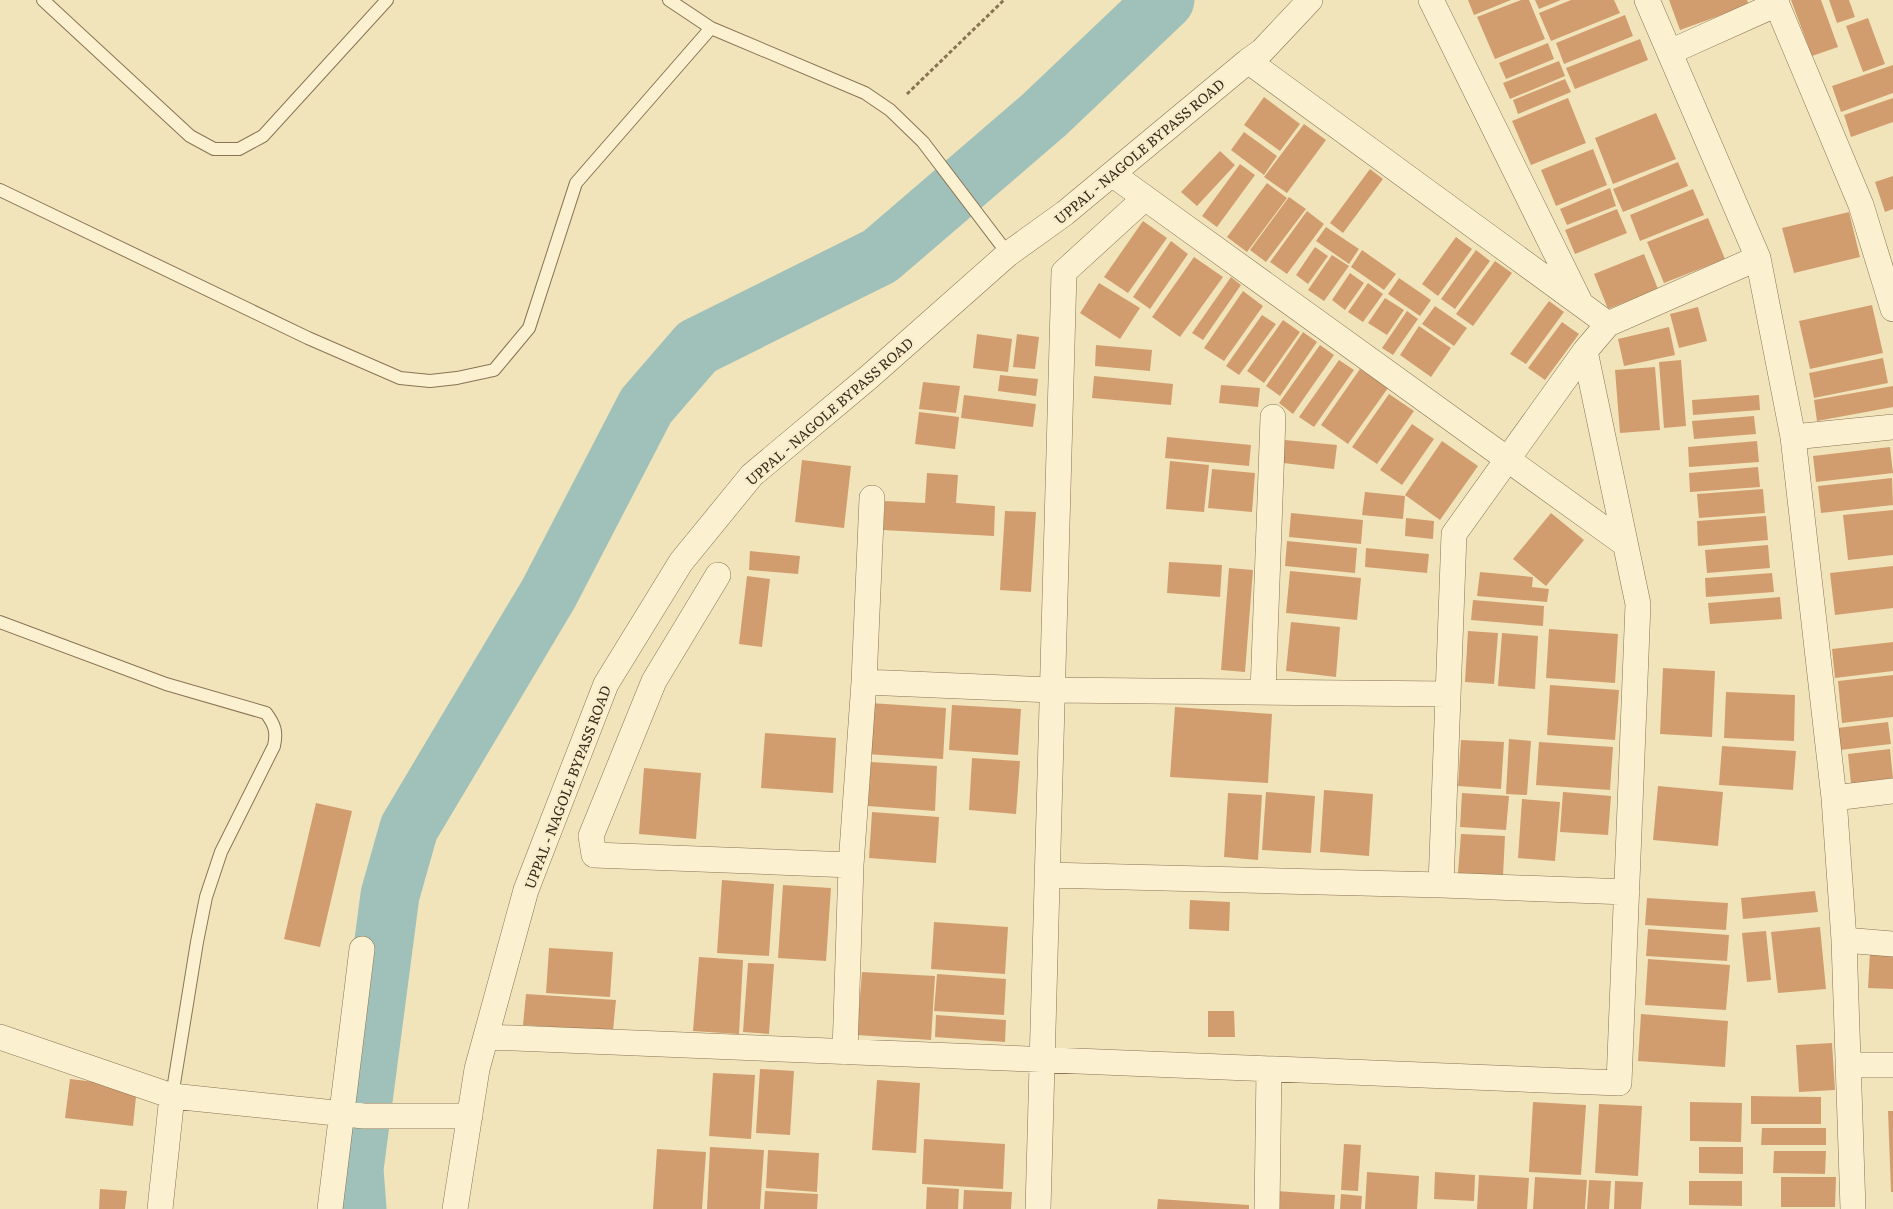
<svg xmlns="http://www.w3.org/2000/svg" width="1893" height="1209" font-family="Literata,serif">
<rect width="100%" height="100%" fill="#f1e4bb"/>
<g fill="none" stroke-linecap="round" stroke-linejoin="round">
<path stroke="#a0c1b9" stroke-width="59" d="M357 1209 354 1169 390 895 409 828 549 593 646 406 697 347 880 256 1044 115 1165 0"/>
</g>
<path fill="#d29d6e" d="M1468 0H1511L1474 15Z
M1521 0H1529L1545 39 1495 59 1477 17Z
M1535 0H1561L1539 9Z
M1571 0H1614L1620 13 1551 41 1539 13Z
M1669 0H1747L1749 5 1680 30Z
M1791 0H1821L1838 47 1812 56Z
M1829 0H1849L1855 17 1837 23Z
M1625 15 1633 36 1564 64 1556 43Z
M1868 18 1885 64 1863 72 1846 26Z
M1640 39 1648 60 1575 89 1566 68Z
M1548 43 1554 59 1506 79 1499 63Z
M1559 61 1565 76 1510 99 1503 83Z
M1893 65V93L1841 112 1832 86Z
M1565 79 1571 92 1518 114 1513 100Z
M1264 97 1300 124 1280 151 1244 125Z
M1568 98 1586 143 1531 165 1512 121Z
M1893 98V122L1851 137 1844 115Z
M1656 113 1676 159 1613 184 1595 138Z
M1304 124 1326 140 1287 193 1264 177Z
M1244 132 1277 156 1264 175 1231 150Z
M1593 149 1607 185 1556 206 1541 170Z
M1220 151 1235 165 1197 206 1181 192Z
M1678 162 1688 186 1623 212 1613 189Z
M1240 164 1255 175 1217 227 1202 216Z
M1370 169 1383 179 1343 233 1330 223Z
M1893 176V209L1885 212 1875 182Z
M1267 183 1287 198 1247 252 1227 237Z
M1610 188 1616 206 1567 225 1560 209Z
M1693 189 1704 215 1640 241 1630 215Z
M1289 197 1306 209 1266 262 1250 250Z
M1617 209 1627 233 1575 254 1565 230Z
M1307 211 1324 224 1287 274 1270 262Z
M1849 212 1860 257 1794 273 1782 228Z
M1708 218 1725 259 1664 283 1647 242Z
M1143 221 1167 238 1128 293 1104 277Z
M1326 227 1359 249 1349 264 1316 241Z
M1456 237 1472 249 1438 296 1422 284Z
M1171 241 1188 254 1150 309 1133 297Z
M1315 247 1328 256 1308 284 1296 275Z
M1362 250 1396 274 1384 290 1351 267Z
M1476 250 1490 261 1455 309 1441 299Z
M1644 254 1658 289 1608 309 1594 274Z
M1332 255 1349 266 1324 301 1308 290Z
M1194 257 1223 277 1180 337 1152 317Z
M1495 261 1512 273 1473 326 1456 314Z
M1350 273 1364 283 1345 310 1332 300Z
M1231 277 1241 285 1203 340 1192 333Z
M1399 278 1431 300 1420 316 1388 294Z
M1099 283 1140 308 1120 339 1080 313Z
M1368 283 1383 294 1363 322 1348 312Z
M1243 291 1263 306 1224 361 1204 348Z
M1385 298 1404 310 1387 335 1368 323Z
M1549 301 1564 312 1526 364 1510 354Z
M1872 305 1883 353 1810 369 1799 321Z
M1435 306 1467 328 1454 346 1422 324Z
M1698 307 1707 341 1679 348 1670 314Z
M1407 311 1418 319 1393 355 1382 348Z
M1262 315 1276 324 1239 375 1226 366Z
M1283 320 1300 332 1264 383 1247 371Z
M1562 322 1579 334 1545 380 1528 368Z
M1419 326 1451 348 1431 377 1400 355Z
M1669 327 1675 355 1624 366 1618 339Z
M1303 332 1317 342 1280 396 1266 386Z
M977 334 1012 339 1008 372 973 368Z
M1017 334 1039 337 1035 369 1013 367Z
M1096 345 1152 350 1150 371 1095 366Z
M1320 345 1334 355 1293 414 1279 403Z
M1883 358 1888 383 1814 398 1809 373Z
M1339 360 1354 370 1314 427 1299 417Z
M1681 360 1686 426 1664 428 1659 362Z
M1655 367 1660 430 1620 433 1615 370Z
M1360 369 1388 388 1348 444 1321 425Z
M1000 375 1038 379 1036 396 998 391Z
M1094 376 1173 384 1171 405 1092 398Z
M923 382 960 386 956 413 919 409Z
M1221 385 1260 388 1258 407 1219 403Z
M1893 386V407L1817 421 1814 400Z
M1389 394 1414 411 1377 464 1352 447Z
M964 395 1036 404 1033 427 961 418Z
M1759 395 1760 410 1693 415 1692 400Z
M919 412 959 417 955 449 915 444Z
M1754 416 1756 434 1694 439 1692 421Z
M1412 424 1434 439 1402 485 1380 470Z
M1167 437 1251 445 1249 466 1165 458Z
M1285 440 1337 445 1334 469 1283 463Z
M1442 441 1478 466 1440 520 1405 495Z
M1757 441 1759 462 1689 467 1688 447Z
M1890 447 1893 473 1816 482 1813 456Z
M802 460 851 466 844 528 795 522Z
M1170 461 1209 465 1204 512 1166 509Z
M1758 467 1760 487 1690 492 1689 473Z
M1212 469 1255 473 1252 512 1208 508Z
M927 473 958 475 956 503 995 506 994 536 883 530 885 501 925 503Z
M1892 478 1893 505 1821 513 1818 486Z
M1763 489 1765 513 1699 518 1697 494Z
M1365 492 1405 496 1403 519 1362 515Z
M1893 510V555L1848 560 1843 515Z
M1005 511 1036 512 1031 592 1000 590Z
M1291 513 1363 520 1361 544 1289 537Z
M1551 513 1584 540 1546 586 1513 559Z
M1766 516 1768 540 1698 546 1697 521Z
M1406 518 1434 521 1433 539 1405 536Z
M1287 541 1357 548 1355 573 1285 566Z
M1768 545 1770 568 1707 573 1705 550Z
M1366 548 1429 554 1427 573 1365 567Z
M750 551 800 556 798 574 749 570Z
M1169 562 1222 565 1220 597 1167 593Z
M1893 566V608L1835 615 1830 573Z
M1229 568 1253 570 1245 672 1221 670Z
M1290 571 1361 578 1357 620 1286 613Z
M1480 572 1533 577 1532 587 1549 589 1547 602 1477 596Z
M1772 573 1774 592 1706 597 1705 578Z
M747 576 770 579 762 647 739 644Z
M1780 597 1782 619 1710 624 1708 603Z
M1473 600 1544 606 1543 626 1471 620Z
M1291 622 1340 627 1336 677 1286 671Z
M1549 629 1618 634 1615 683 1546 678Z
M1468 631 1498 633 1494 684 1465 682Z
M1502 633 1538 636 1535 689 1498 686Z
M1893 642V671L1835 678 1832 649Z
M1663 668 1715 671 1712 737 1660 734Z
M1893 675V717L1842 723 1838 681Z
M1550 685 1619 690 1615 740 1547 735Z
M1726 692 1795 695 1794 741 1724 738Z
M870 703 946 708 943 759 866 754Z
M952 705 1021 709 1018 755 949 750Z
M1175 707 1272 714 1268 783 1170 777Z
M1888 722 1891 744 1840 750 1837 728Z
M765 733 836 738 833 793 761 788Z
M1509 739 1531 741 1527 795 1506 794Z
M1461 740 1504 742 1501 789 1458 786Z
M1539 742 1613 747 1610 790 1536 785Z
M1722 746 1796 751 1793 790 1719 785Z
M1890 749 1893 779 1851 784 1848 754Z
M972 758 1020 761 1016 814 969 810Z
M871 762 937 766 935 811 868 806Z
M644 768 701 773 696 839 639 834Z
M1658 786 1723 792 1718 846 1653 840Z
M1324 790 1373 794 1369 856 1320 852Z
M1266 792 1315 796 1311 853 1262 850Z
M1563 792 1611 796 1608 835 1560 832Z
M1228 793 1262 795 1258 860 1224 857Z
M1462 793 1509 796 1506 830 1460 827Z
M1522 799 1560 802 1555 861 1518 858Z
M316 803 352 811 320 947 284 939Z
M872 812 939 817 936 863 869 858Z
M1461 834 1505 836 1503 876 1458 873Z
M722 880 774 884 769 956 717 953Z
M783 885 831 888 826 961 778 958Z
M1815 891 1818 912 1743 919 1741 898Z
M1647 898 1728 903 1726 930 1645 925Z
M1190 900 1230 902 1229 931 1189 929Z
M934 922 1008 927 1005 974 931 969Z
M1820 927 1826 989 1778 993 1771 932Z
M1648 929 1729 935 1727 961 1646 956Z
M1766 931 1771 980 1747 982 1742 933Z
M549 948 613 952 610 997 546 993Z
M1870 952 1893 954V989L1868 988Z
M699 957 743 960 739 1034 693 1031Z
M1648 959 1730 965 1726 1010 1645 1005Z
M748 963 774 964 769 1034 743 1032Z
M862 972 935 976 931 1040 857 1035Z
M937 974 1006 979 1004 1015 934 1011Z
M526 994 616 1000 613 1031 523 1025Z
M1208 1011H1234L1235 1037H1208Z
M1641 1014 1728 1021 1725 1067 1638 1061Z
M936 1015 1006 1020 1005 1042 935 1037Z
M1832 1043 1835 1090 1799 1092 1796 1045Z
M760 1069 794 1071 790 1135 756 1133Z
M713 1073 755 1075 751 1139 709 1136Z
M70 1079 137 1087 133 1126 65 1118Z
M877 1080 920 1083 916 1153 872 1150Z
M1751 1096 1821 1097V1124H1751Z
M1533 1102 1586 1105 1581 1175 1529 1172Z
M1690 1102 1742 1103 1741 1142 1690 1141Z
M1599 1104 1642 1106 1638 1176 1595 1173Z
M1888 1111H1893V1192H1891Z
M1762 1128H1826V1145H1761Z
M924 1139 1005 1144 1003 1189 922 1184Z
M1344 1144 1361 1145 1358 1191 1341 1190Z
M710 1147 764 1150 760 1209H707Z
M1699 1147H1743V1174L1699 1173Z
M657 1149 706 1152 702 1209H653Z
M768 1150 819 1153 817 1192 766 1188Z
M1774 1151H1826L1825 1174 1773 1173Z
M1367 1172 1419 1176 1417 1209H1365Z
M1435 1172 1475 1175 1474 1201 1434 1199Z
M1479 1175 1529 1178 1527 1209H1477Z
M1535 1177 1587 1180 1585 1209H1533Z
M1781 1177H1836L1835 1207H1781Z
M1589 1180 1611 1181 1609 1209H1587Z
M1615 1181 1643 1182 1641 1209H1614Z
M1689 1181H1742V1206L1689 1205Z
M927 1187 959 1189 958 1209H926Z
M100 1189 127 1191 125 1209H99Z
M964 1190 1012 1192 1011 1209H963Z
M765 1191 818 1194 817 1209H764Z
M1276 1191 1335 1195 1334 1209H1275Z
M1341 1194 1362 1196 1361 1209H1340Z
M1158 1199 1249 1205V1209H1157Z"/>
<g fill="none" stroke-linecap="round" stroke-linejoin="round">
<g stroke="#897354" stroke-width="14">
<path id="service" d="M43 0 190 136 214 149H239L263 136 387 0
M669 0 711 28 865 93 890 110 923 142 1008 254
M0 190 308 338 400 378 430 381 457 378 494 370 529 328 576 183 711 28
M0 622 166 684 266 713C275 725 277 732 274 746L221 852 206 897 197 942 172 1096"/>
</g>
<g stroke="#897354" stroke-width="26">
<path id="minor" d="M1431 0 1579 300
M1647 0 1758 258 1793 437 1834 798 1844 940 1853 1209
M1775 0 1861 205 1893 309
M1670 52 1777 4
M1248 61 1608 324
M1112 174 1625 544
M1793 437 1893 427
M718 575 654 681 591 836 594 855 851 865
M864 682 1052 690 1448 694
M1263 692 1273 417
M1834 798 1893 791
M1047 875 1441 885 1627 892
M1441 885 1454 534 1585 351 1608 324 1758 258
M1844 940 1893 944
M0 1037 172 1096 364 1116H470
M487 1037 1619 1083 1638 604 1585 351
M845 1052 851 865 864 682 872 498
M1848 1065H1893
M160 1209 172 1096
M330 1209 362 949
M455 1209 477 1069 526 890 606 684 681 562 752 475 869 377 1008 254 1065 213 1248 61 1262 51 1310 0
M1038 1209 1064 272 1145 198
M1267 1209 1269 1069"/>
</g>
<path stroke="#897354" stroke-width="3" stroke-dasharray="4 2.5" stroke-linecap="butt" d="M907 94 1004 0"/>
<use href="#service" stroke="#fbf0cf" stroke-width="12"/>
<use href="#minor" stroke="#fbf0cf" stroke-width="25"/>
</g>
<g text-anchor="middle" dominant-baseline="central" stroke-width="5" stroke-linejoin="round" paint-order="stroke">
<g font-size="14" fill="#372a1a" stroke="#f8edcb">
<text transform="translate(1139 151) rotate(-40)">UPPAL - NAGOLE BYPASS ROAD</text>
<text transform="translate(829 411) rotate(-41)">UPPAL - NAGOLE BYPASS ROAD</text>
<text transform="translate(567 787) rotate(-69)">UPPAL - NAGOLE BYPASS ROAD</text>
</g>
</g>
</svg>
